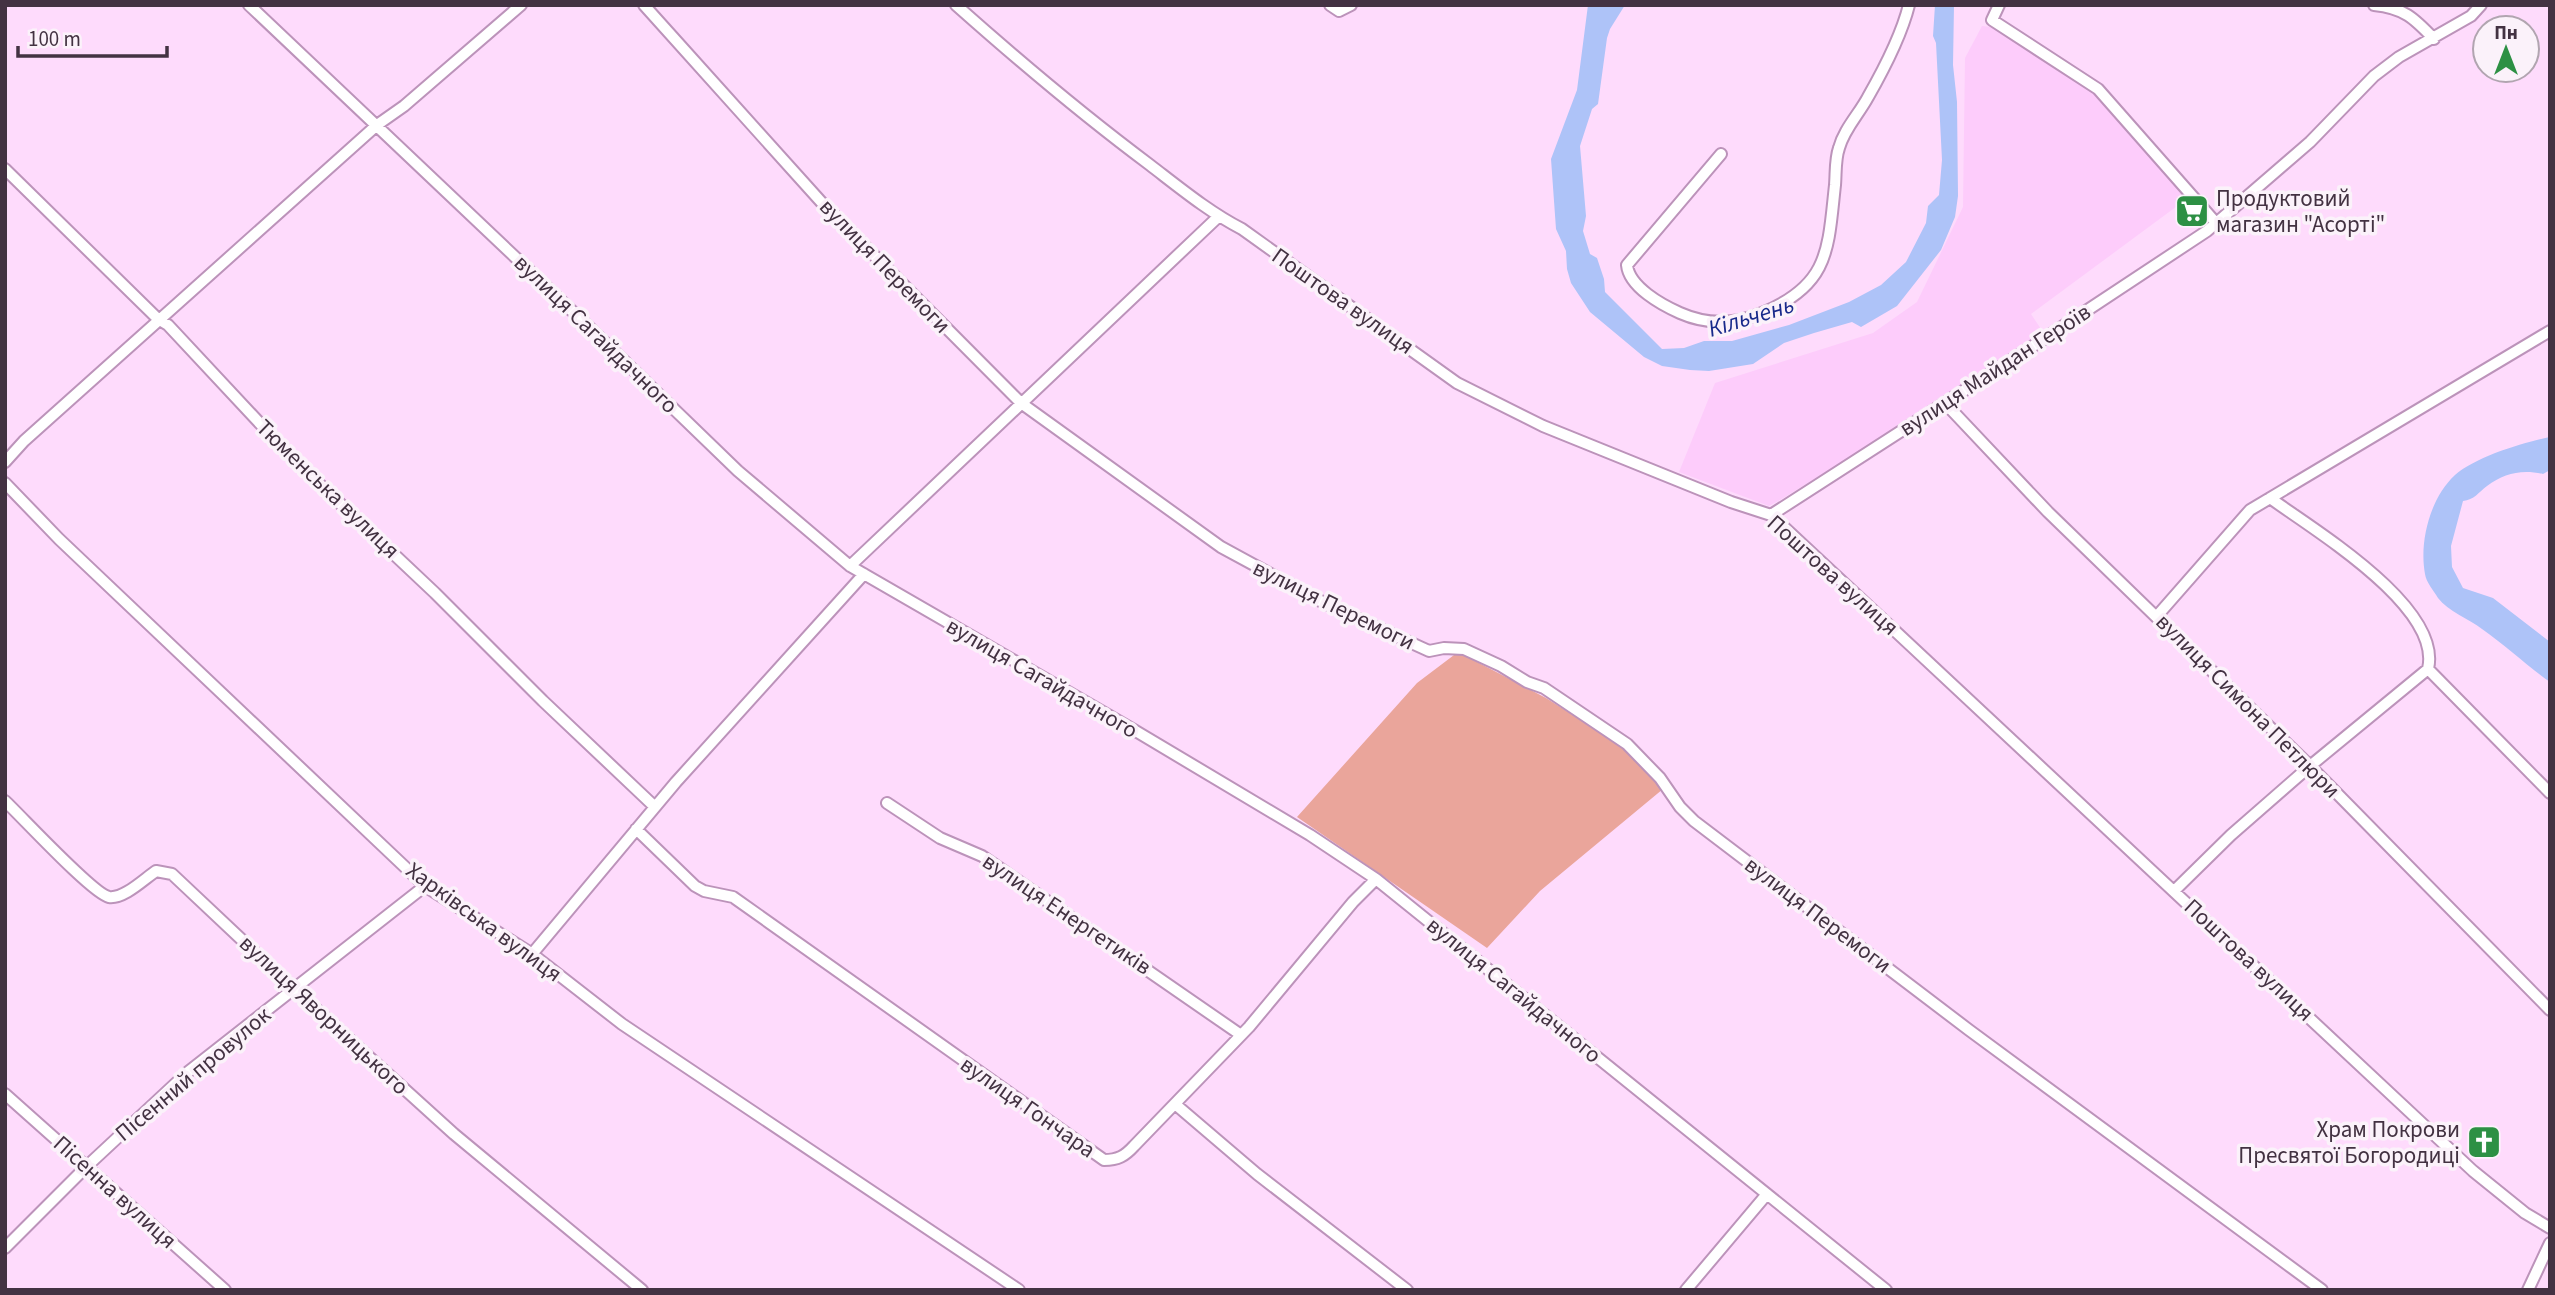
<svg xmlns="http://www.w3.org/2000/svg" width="2555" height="1295" font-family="'Source Sans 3',sans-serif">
<rect width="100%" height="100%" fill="#fedbfc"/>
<path fill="#fdccfb" d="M1982 26 2000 28 2087 86 2188 198 2031 314 2043 332 1981 377 1780 500 1769 506 1679 472 1715 383 1873 333 1917 302 1963 207 1965 58Z"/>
<path fill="#eaa59b" d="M1458 652 1546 698 1631 752 1663 789 1540 891 1487 948 1297 817 1417 683Z"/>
<path fill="#aec3f8" d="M1588 5H1625L1610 29 1607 38 1598 104 1592 109 1580 146 1586 216 1583 231 1590 254 1597 258 1604 279 1605 292 1662 349 1684 348 1704 341H1732L1789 325 1849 302 1881 285 1906 262 1926 223 1928 206 1939 195 1942 160 1936 43 1933 36 1935 5H1954L1953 65 1957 102 1958 196 1955 217 1941 250 1897 306 1861 327 1852 322 1814 333 1784 343 1753 364 1709 371 1690 370 1662 366 1644 357 1590 312 1571 283 1567 269 1566 251 1556 229 1551 159 1577 90Z
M2550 437V470L2543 474C2522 469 2504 473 2487 486 2479 492 2474 500 2463 501L2451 546 2452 567 2463 588 2493 598 2550 642V682C2526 665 2505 645 2482 629 2469 619 2448 611 2438 598 2434 591 2426 582 2425 574 2419 542 2430 498 2455 475 2475 457 2524 442 2550 437Z"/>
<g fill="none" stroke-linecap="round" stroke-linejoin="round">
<g stroke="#bc93ba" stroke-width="14">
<path id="minor" d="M249 5 589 327 738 471 850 566 1134 730 1310 835 1376 879 1886 1290
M644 5 823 204 1021 403 1221 547 1326 604 1429 651 1444 648 1464 649 1501 666 1527 682 1544 688 1627 744 1660 778 1680 807 1694 821 1969 1030 2322 1290
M956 5C1019 61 1083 115 1150 165 1180 188 1209 212 1242 229L1457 383 1543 426 1731 502 1771 515 2473 1171 2525 1213 2550 1228
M1330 5 1339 11 1351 5
M1999 5 1992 20 2098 89 2216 223
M2374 5C2404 8 2414 18 2434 39
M1721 154 1627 265C1629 287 1662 305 1680 313 1707 325 1736 324 1762 313 1830 285 1828 249 1835 185 1836 173 1835 159 1839 148 1844 129 1859 114 1868 97 1884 69 1901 37 1909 5
M5 169 158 319 168 325 295 461 435 593 543 701 655 807
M1945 403 2048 512 2310 766 2550 1010
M5 462 24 441 377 125 404 106 521 5
M5 483 59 539 425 886 532 954 622 1024 1019 1290
M2270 498C2314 530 2443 607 2428 669
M1771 515 2030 348 2207 231 2310 142 2374 76 2399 57 2471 16 2481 5
M850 566 1218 217
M2157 616 2250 510 2550 331
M2428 669 2550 793
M5 801C22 817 93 894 109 897 124 899 144 879 156 871L172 874 294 989 454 1134 642 1290
M887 803 940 838 982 856 1241 1035
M636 829 695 886 704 891 733 897 1104 1160C1118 1160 1125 1156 1134 1146L1249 1027 1353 902 1376 879
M2175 890 2231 835 2310 766 2428 669
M532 954 676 782 864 574
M5 1094 225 1290
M1175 1104 1257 1174 1407 1290
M5 1248 86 1167 188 1072 425 886
M1686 1290 1767 1194
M2528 1290 2550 1243"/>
</g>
<use href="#minor" stroke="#fff" stroke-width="10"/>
</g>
<defs>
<g id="supermarket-square" transform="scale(1.75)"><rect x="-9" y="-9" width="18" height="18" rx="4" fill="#2d9044" stroke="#fbf2fa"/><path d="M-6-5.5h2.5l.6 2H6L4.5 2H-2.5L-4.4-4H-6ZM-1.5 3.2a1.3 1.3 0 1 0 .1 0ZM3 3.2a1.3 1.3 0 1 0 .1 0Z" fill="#fff"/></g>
<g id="church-square" transform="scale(1.75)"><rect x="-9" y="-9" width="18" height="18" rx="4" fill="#2d9044" stroke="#fbf2fa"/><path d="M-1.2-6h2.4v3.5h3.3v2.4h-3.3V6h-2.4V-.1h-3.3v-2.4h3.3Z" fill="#fff"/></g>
</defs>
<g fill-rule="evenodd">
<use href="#supermarket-square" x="2192" y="211"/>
<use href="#church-square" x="2484" y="1142"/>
</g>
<g text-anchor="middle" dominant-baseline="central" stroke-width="7" stroke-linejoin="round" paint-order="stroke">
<g font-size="23" fill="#433242" stroke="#fbf2fa" text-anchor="start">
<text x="2216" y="198">Продуктовий<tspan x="2216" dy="26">магазин "Асорті"</tspan></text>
<text x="2460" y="1129" text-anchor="end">Храм Покрови<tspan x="2460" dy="26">Пресвятої Богородиці</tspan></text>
</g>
<g font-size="23" fill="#433242" stroke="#fbf2fa">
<text transform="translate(885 266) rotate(46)">вулиця Перемоги</text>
<text transform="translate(1343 301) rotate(35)">Поштова вулиця</text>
<text transform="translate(596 334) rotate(44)">вулиця Сагайдачного</text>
<text transform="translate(1995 370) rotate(-33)">вулиця Майдан Героїв</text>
<text transform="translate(328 489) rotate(44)">Тюменська вулиця</text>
<text transform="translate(1833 575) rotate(42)">Поштова вулиця</text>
<text transform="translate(1334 605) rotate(26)">вулиця Перемоги</text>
<text transform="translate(1042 678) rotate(30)">вулиця Сагайдачного</text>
<text transform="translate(2248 706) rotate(45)">вулиця Симона Петлюри</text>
<text transform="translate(1067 914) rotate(34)">вулиця Енергетиків</text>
<text transform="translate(1818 915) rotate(37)">вулиця Перемоги</text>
<text transform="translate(484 922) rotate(36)">Харківська вулиця</text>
<text transform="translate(2249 960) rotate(43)">Поштова вулиця</text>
<text transform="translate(1514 990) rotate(39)">вулиця Сагайдачного</text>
<text transform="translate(324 1015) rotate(43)">вулиця Яворницького</text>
<text transform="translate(193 1074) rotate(-40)">Пісенний провулок</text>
<text transform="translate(1028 1107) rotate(35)">вулиця Гончара</text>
<text transform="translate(115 1192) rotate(42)">Пісенна вулиця</text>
</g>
<g font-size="24" font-style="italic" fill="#182a8b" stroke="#fbf2fa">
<text transform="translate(1751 317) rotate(-17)">Кільчень</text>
</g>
</g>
<rect width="2555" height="1295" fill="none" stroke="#433242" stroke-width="14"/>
<g transform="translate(2506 49)"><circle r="33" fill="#fbf2fa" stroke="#b1a5b0" stroke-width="2"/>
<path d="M0-5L12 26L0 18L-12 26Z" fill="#2d9044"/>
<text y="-10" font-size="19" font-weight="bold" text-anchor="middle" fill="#433242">Пн</text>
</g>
<path d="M18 46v10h149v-10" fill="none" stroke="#433242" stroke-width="3.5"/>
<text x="28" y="46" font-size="21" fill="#433242" stroke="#fbf2fa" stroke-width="5" paint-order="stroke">100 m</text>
</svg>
